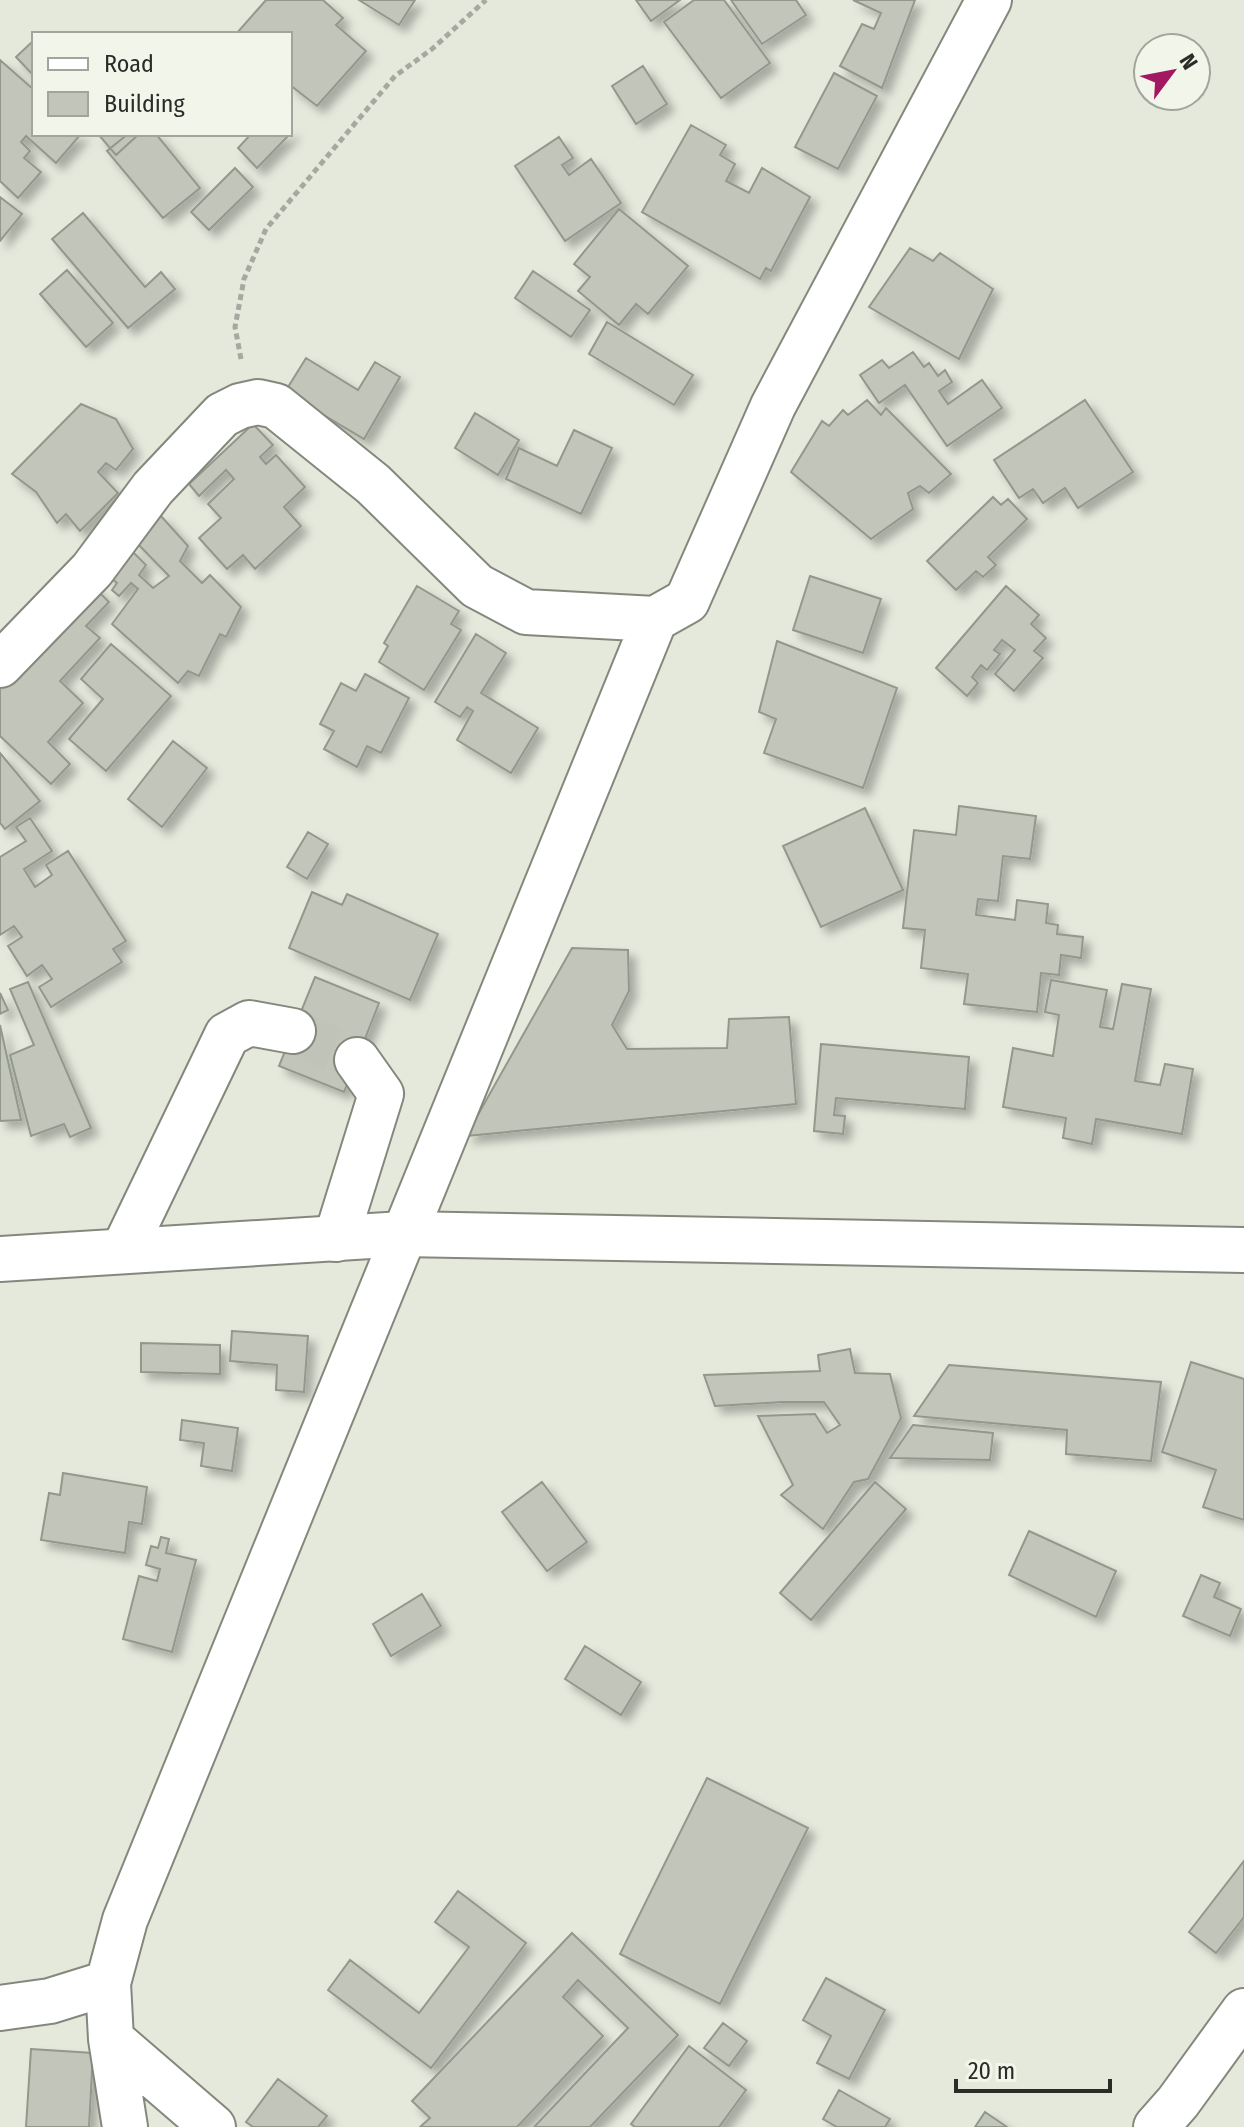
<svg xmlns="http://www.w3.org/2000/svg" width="1244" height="2127" font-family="'Fira Sans Condensed',sans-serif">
<defs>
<filter id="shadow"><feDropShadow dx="7" dy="7" stdDeviation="4" flood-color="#0004"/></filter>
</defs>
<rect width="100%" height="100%" fill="#e5e9dc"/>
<path fill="#c2c6ba" stroke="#93988c" stroke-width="2" filter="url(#shadow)" d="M266 0H323L343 18 336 25 366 51 317 106 290 85V34H236Z
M359 0H415L399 25Z
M636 0H680L651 21Z
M694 0H724L770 63 721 98 664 22Z
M731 0H796L806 15 762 44Z
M853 0H915L882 88 840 66 862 24 874 29 881 13Z
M34 40V76L16 57Z
M0 60 34 90V134H81L56 163 26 136 21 142 30 151 24 158 41 172 18 198 0 181Z
M643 66 667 104 636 124 612 86Z
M834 73 877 96 838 169 795 147Z
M691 125 726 145 720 155 735 164 726 181 749 193 762 168 810 197 771 271 766 268 760 279 642 212Z
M290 130 292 132 257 168 238 148 251 134H290Z
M98 134H139L116 155Z
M128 134H156L200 188 163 218 107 151Z
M559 137 573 158 562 165 569 175 591 159 621 203 565 241 515 166Z
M235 168 253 187 209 230 191 212Z
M0 197 22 214 0 241Z
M619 209 688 266 648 314 636 304 619 325 578 291 590 277 574 264Z
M83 213 145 287 161 272 175 289 128 328 52 239Z
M910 248 933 261 940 253 993 289 959 359 869 307Z
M67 270 113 323 86 347 40 294Z
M533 271 590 310 571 337 515 298Z
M607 322 693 375 674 405 589 354Z
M913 352 924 367 929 363 938 376 945 370 952 382 939 391 948 404 982 380 1002 408 947 446 905 385 879 403 860 375 882 360 889 368Z
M306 358 358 390 375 362 400 377 364 439 285 392Z
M867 400 881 415 886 408 951 474 929 493 920 486 908 493 913 509 871 539 791 472 822 421 829 426 843 410 848 415Z
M1085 400 1133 472 1078 508 1065 488 1043 503 1033 489 1019 498 994 460Z
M81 404 116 419 133 449 116 470 106 463 98 472 118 493 80 531 66 514 57 523 36 492 12 474Z
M475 413 519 440 498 475 455 448Z
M253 424 273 445 260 457 266 464 276 455 305 487 284 507 301 526 255 569 243 555 227 569 199 538 221 518 208 504 234 479 226 470 199 496 189 484Z
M574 430 612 448 581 514 506 479 519 448 557 466Z
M993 497 1001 505 1008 499 1027 519 988 557 996 565 983 577 976 571 956 590 927 561Z
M161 516 188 546 180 561 202 583 210 575 241 607 226 637 220 634 199 676 188 671 178 683 112 624 138 589 131 583 119 596 112 590 117 583 106 574 129 548 146 565 139 575 153 588 169 576 133 539Z
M810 576 881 599 863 653 793 630Z
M93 586 109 602 86 626 100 638 60 681 83 703 48 742 70 764 51 784 0 736V675Z
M417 586 459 611 451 624 461 630 424 690 379 662 388 646 384 643Z
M1006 586 1039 615 1031 624 1046 638 1034 651 1043 658 1014 691 995 674 1015 650 1002 640 994 650 1000 654 987 670 981 665 972 677 978 683 967 696 936 668Z
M476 634 506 653 481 693 538 728 511 773 457 740 473 711 467 707 460 717 435 702Z
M777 641 897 688 863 788 764 753 776 719 759 712Z
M111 644 171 696 106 771 69 739 103 699 81 679Z
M365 674 409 698 381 753 367 746 357 767 324 749 334 731 320 724 341 683 356 691Z
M173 741 207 768 162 827 128 799Z
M0 753 40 801 5 829 0 823Z
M959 806 1036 816 1030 859 1003 856 998 901 978 899 976 915 1015 920 1017 900 1048 904 1046 923 1058 925 1057 934 1083 937 1081 958 1061 955 1059 975 1041 973 1037 1012 964 1004 968 974 921 968 925 930 903 928 914 830 956 835Z
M865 808 903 890 821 927 783 846Z
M30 818 52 851 24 869 35 887 52 875 46 865 68 851 126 941 113 949 122 962 51 1007 39 987 52 979 42 965 27 976 8 946 22 937 14 926 0 935V857L26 841 16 827Z
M308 832 328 844 307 879 287 867Z
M312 892 342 905 347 894 438 934 410 1000 289 948Z
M572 948 628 950 629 991 612 1025 627 1049 727 1048 729 1019 789 1017 796 1104 466 1136Z
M315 977 379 1003 344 1092 279 1066Z
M1051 980 1107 990 1100 1027 1113 1029 1122 984 1151 989 1135 1081 1160 1085 1165 1064 1193 1069 1182 1134 1096 1119 1092 1144 1063 1138 1066 1118 1003 1107 1013 1048 1053 1056 1059 1015 1045 1012Z
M28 982 91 1128 70 1137 64 1124 31 1136 10 1055 34 1045 10 989Z
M0 993 8 1010 0 1014Z
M0 1025 21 1120 0 1121Z
M821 1044 969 1057 965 1109 836 1098 834 1115 845 1116 843 1134 814 1131Z
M232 1331 308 1336 304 1392 276 1390 277 1365 230 1361Z
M141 1343 220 1345V1374L141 1372Z
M850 1349 855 1373 890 1374 901 1418 868 1479 854 1482 823 1529 781 1495 793 1485 758 1416 815 1414 827 1433 840 1425 824 1402H782L715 1406 704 1375 820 1371 818 1355Z
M1191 1362 1244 1379V1520L1203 1507 1216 1470 1162 1452Z
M949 1365 1161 1382 1151 1461 1066 1454 1067 1430 914 1416Z
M182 1420 238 1428 232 1471 201 1466 204 1443 180 1440Z
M913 1425 993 1433 990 1460 890 1458Z
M63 1473 147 1487 142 1524 129 1522 125 1553 41 1540 49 1493 60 1495Z
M542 1482 587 1542 547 1571 502 1512Z
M875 1482 906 1509 811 1620 780 1593Z
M1029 1531 1116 1571 1096 1617 1009 1575Z
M161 1537 169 1539 166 1553 196 1560 172 1652 123 1639 139 1576 157 1581 160 1569 146 1565 151 1546 158 1548Z
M1201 1575 1220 1583 1214 1597 1241 1609 1230 1636 1183 1616Z
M422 1594 441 1626 391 1656 373 1624Z
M585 1646 641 1682 621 1715 565 1679Z
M707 1778 808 1828 720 2004 620 1954Z
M1244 1861V1917L1216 1953 1189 1932Z
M458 1891 526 1943 431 2068 328 1990 350 1960 419 2013 469 1947 435 1922Z
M572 1933 678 2035 590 2127H534L628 2028 578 1980 563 1997 603 2036 517 2127H420L430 2118 412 2101Z
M826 1978 885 2010 849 2079 817 2063 831 2036 803 2020Z
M723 2023 747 2041 729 2066 704 2048Z
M689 2046 746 2090 719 2127H635L631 2124Z
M31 2049 93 2053 89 2127H26Z
M278 2079 327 2116 318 2127H253L246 2122Z
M839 2090 890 2119 885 2127H837L823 2119Z
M985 2112 1007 2127H975Z"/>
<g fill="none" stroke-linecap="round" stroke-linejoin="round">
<path stroke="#c0c3b8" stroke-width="44" stroke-dasharray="44 22" stroke-linecap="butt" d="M293 1031 357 1060"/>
<g stroke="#84887c" stroke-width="48">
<path id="minor" d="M0 665 92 570 153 488 222 415 240 406 258 402 276 406 373 484 477 586 526 612 655 619 687 601 773 406 989 0
M336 1239 381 1094 357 1060
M123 1251 227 1035 249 1023 293 1031
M0 2008 50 2001 108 1983
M111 2039 213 2127
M125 2127 111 2039 108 1983 125 1920 655 619
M1156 2127 1178 2102 1244 2011"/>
</g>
<g stroke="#84887c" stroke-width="48">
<path id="major" d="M0 1259 403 1234 1244 1250"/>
</g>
<path stroke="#a5a99f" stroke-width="5" stroke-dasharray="6 4" stroke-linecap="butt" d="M241 359 235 327 244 279 266 229 395 76 432 49 486 0"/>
<use href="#minor" stroke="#fff" stroke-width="44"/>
<use href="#major" stroke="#fff" stroke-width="44"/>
</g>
<rect x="32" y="32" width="260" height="104" fill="#f2f6ea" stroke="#a2a59c" stroke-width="2"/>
<rect x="48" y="58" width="40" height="12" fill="#ffffff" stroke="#a2a59c" stroke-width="2"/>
<text x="104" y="72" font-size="24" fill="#2a2c27">Road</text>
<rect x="48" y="92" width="40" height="24" fill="#c2c6ba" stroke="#a2a59c" stroke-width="2"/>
<text x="104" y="112" font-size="24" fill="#2a2c27">Building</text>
<g transform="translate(1172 72) rotate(58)"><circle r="38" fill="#f2f6ea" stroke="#a2a59c" stroke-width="2"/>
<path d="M0-6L14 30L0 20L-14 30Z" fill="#a31961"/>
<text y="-12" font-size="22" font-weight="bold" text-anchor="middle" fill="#2a2c27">N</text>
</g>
<path d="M956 2079v12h154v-12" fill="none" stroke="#2a2c27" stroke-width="4"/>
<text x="968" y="2079" font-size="24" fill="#2a2c27" stroke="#f2f6ea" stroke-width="6" paint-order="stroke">20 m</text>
</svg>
